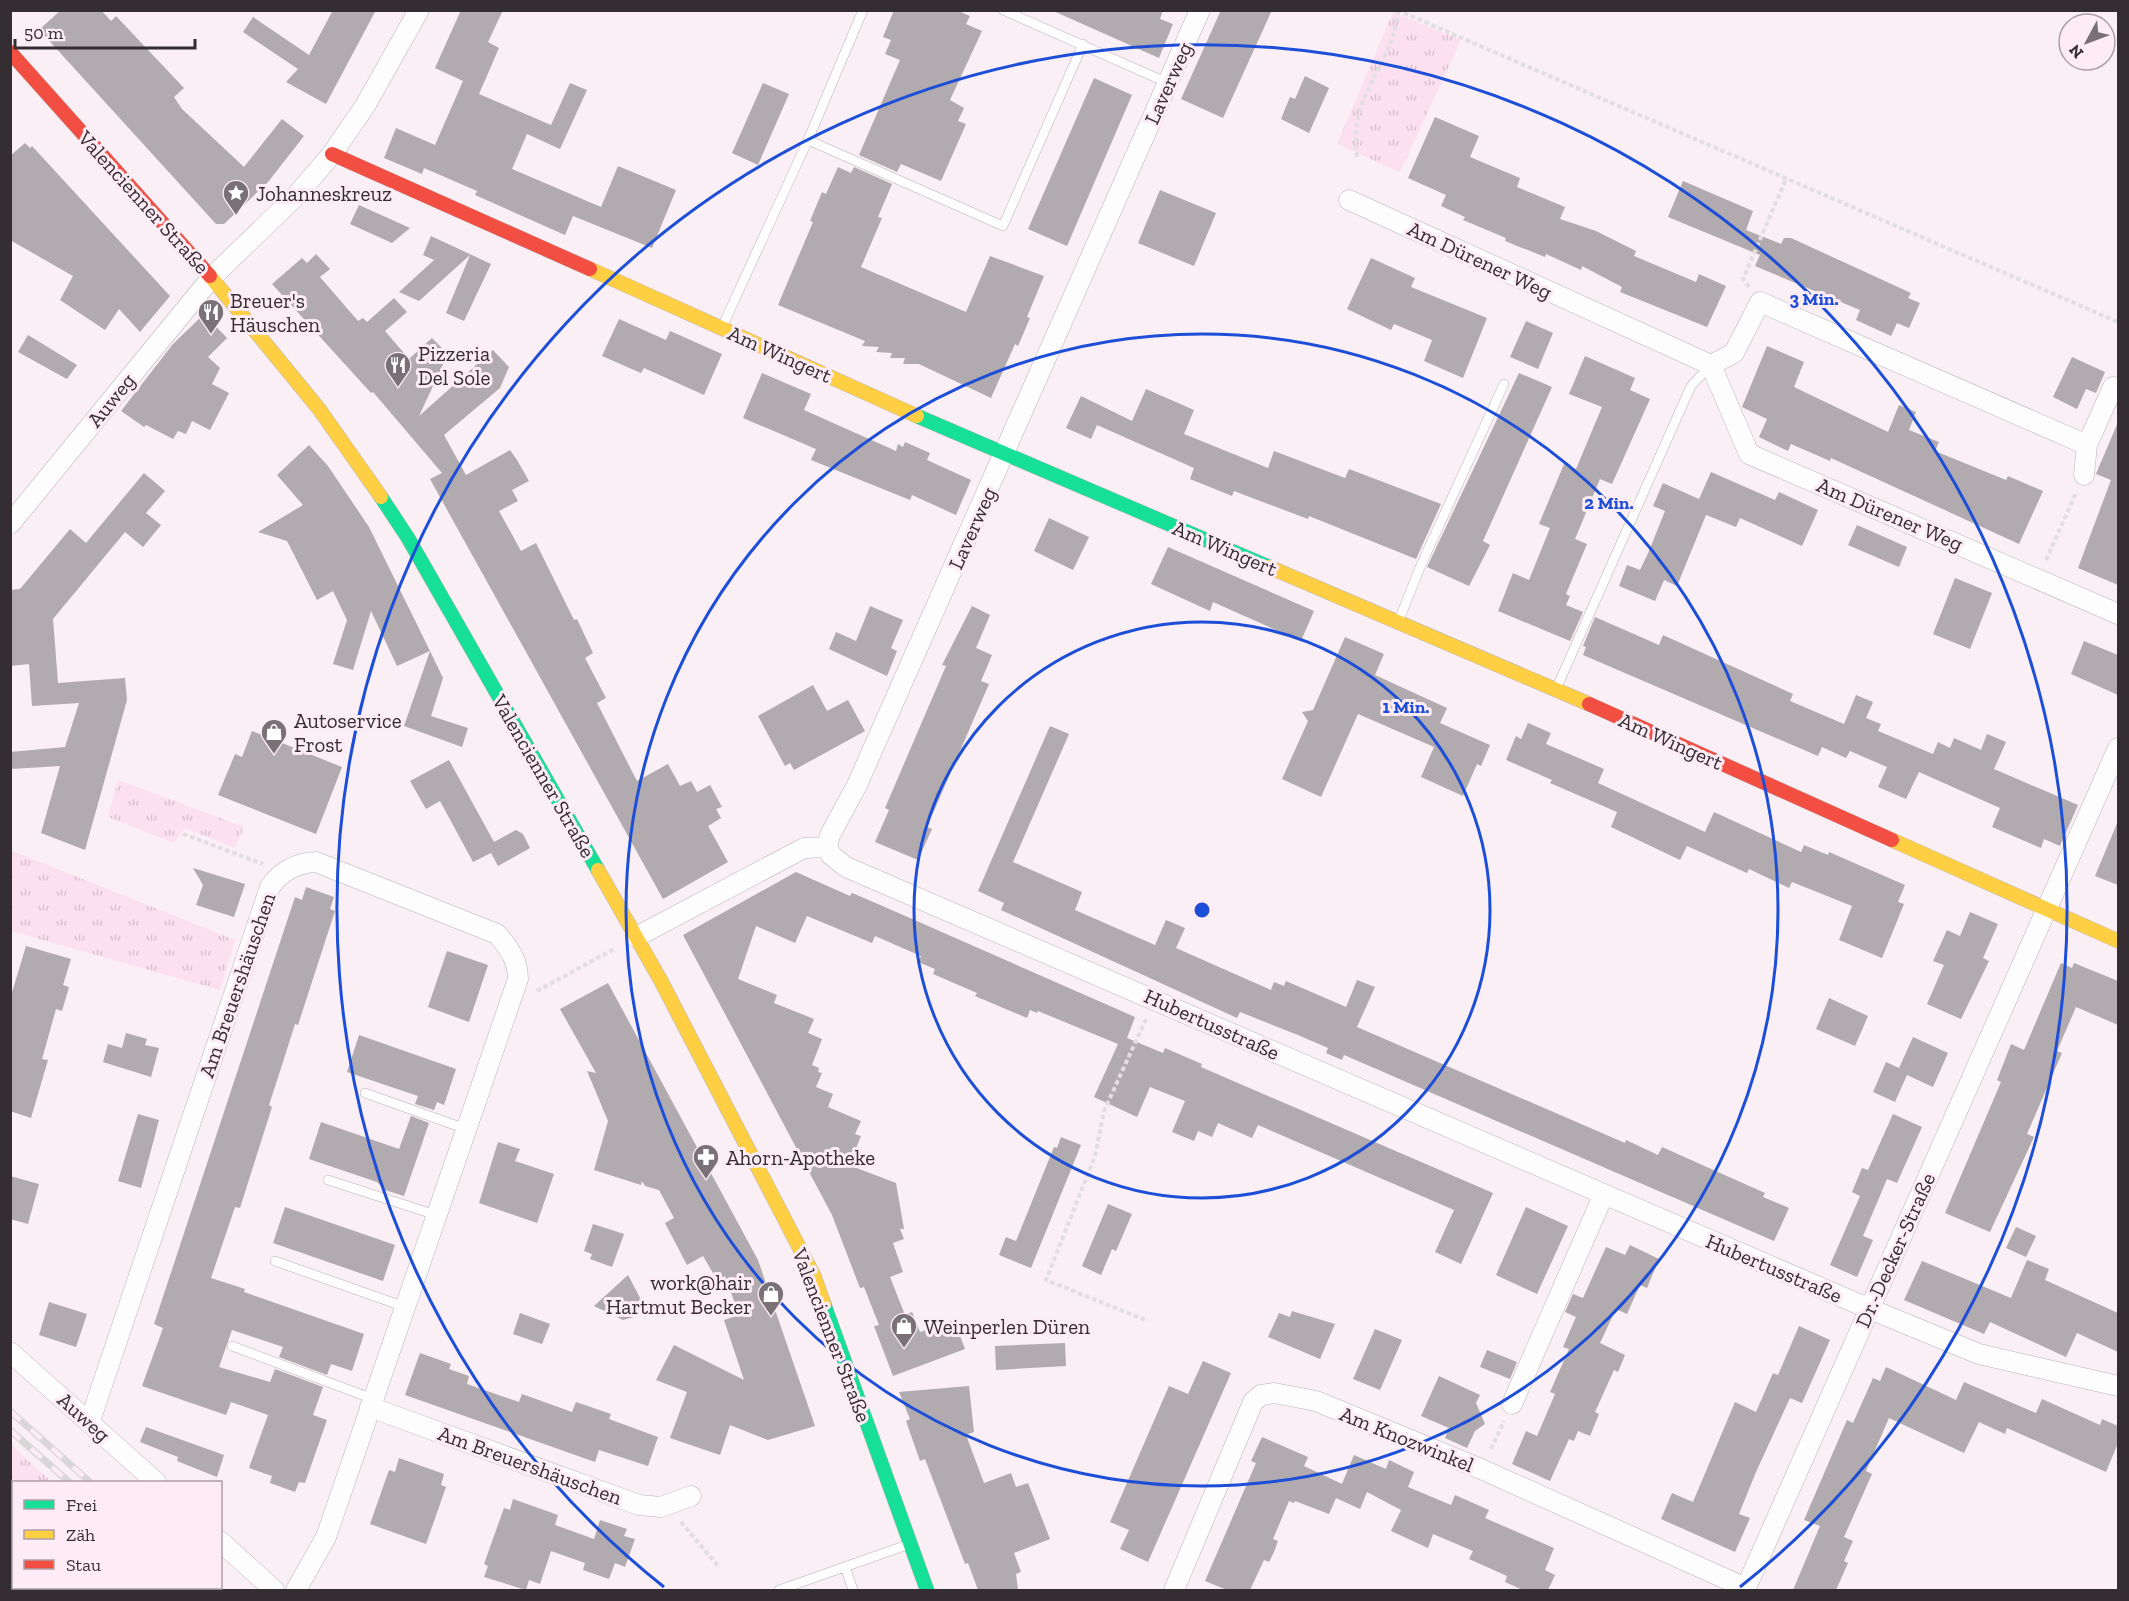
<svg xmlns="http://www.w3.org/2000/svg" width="2129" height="1601" font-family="'Zilla Slab',serif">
<defs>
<pattern id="grass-tufts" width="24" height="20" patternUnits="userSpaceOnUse" patternTransform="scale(1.5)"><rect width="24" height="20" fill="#fce0f0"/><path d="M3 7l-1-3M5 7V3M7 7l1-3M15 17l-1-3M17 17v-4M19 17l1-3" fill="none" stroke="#d9c0ce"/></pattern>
</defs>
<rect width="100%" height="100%" fill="#f9eff4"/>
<path fill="url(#grass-tufts)" d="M1393 12 1461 40 1400 172 1337 144Z
M118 780 244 827 235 848 185 828 174 843 108 817Z
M10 850 235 940 220 990 11 931Z
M10 1444 52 1482H14V1588H164L167 1590H11Z"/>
<path fill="#b1aaae" d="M61 10H101L111 21 116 16 184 88 174 97 182 109 244 167 282 119 304 136 268 182 224 224H216L43 34 40 29Z
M333 10H376L326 104 286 82 298 69 243 32 253 17 309 55Z
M461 10H503L488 42 499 48 479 94 551 125 570 83 587 90 560 149 527 134 512 169 601 207 618 166 676 190 652 248 573 216 565 235 475 195 477 191 424 168 422 174 384 158 396 128 435 145 463 81 435 68Z
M894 10H956L970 16 966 24 982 31 950 100 964 108 958 121 966 124 941 181 901 164 897 172 859 155 900 60 885 54 891 40 883 37Z
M1051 10H1163L1160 19 1173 24 1159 58Z
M1221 10H1272L1223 118 1181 99Z
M1305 76 1329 88 1309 133 1281 119 1290 97 1295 99Z
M1094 78 1132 95 1067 246 1028 229Z
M763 83 789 94 758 165 732 153Z
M1435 117 1479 136 1470 157 1520 178 1517 187 1565 207 1560 219 1596 231 1636 251 1634 256 1696 282 1699 274 1726 286 1707 327 1620 292 1622 287 1582 266 1581 270 1546 254 1545 257 1505 241 1506 238 1463 220 1465 217 1441 206 1446 195 1408 178Z
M25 143 30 148 32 146 170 296 140 332 119 309 105 330 60 300 73 276 10 240V156Z
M838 167 851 173 854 167 892 184 878 217 882 218 861 267 966 312 990 256 1044 276 1027 317 1030 318 1018 346 1015 344 991 398 919 364H903L905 358H890L892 353 876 352 879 347 862 346 865 341 778 305 813 222 810 221 822 192 826 194Z
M1683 181 1753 211 1746 230 1781 244 1784 238H1791L1911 293 1908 298 1920 303 1909 328 1897 323 1891 336 1856 320 1860 310 1755 266 1760 255 1668 217Z
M1160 190 1216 213 1194 266 1138 243Z
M359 205 410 228 392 243 350 224Z
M431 236 491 264 464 321 446 313 470 255 419 301 399 292 434 260 423 255Z
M316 254 330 269 320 277 358 321 363 318 367 322 394 298 407 312 385 331 409 359 432 338 448 354 419 416 493 350 509 367 500 388 444 435 466 475 510 450 517 460 529 481 512 490 518 501 499 511 521 551 536 543 574 620 577 619 593 653 585 658 606 698 597 703 637 781 668 764 680 786 691 781 697 792 710 785 722 807 716 809 721 818 708 826 728 862 663 899 430 479 442 473 373 392 371 393 272 284 302 258 307 263Z
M1371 258 1415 278 1411 287 1487 318 1463 378 1424 361 1432 340 1394 324 1391 330 1347 309Z
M204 314 227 338 208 357 220 368 212 384 229 393 210 430 192 421 186 434 178 431 173 439 146 425 144 427 121 411 173 344Z
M619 319 666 340 670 331 722 354 704 395 644 368 641 373 602 356Z
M1526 321 1553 333 1538 369 1510 357Z
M28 335 77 365 67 379 18 352Z
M1767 346 1804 362 1794 387 1888 432 1899 405 1916 412 1909 430 1939 442 1935 451 2006 480 2008 476 2043 491 2019 544 1831 458 1830 461 1791 444 1788 451 1759 437 1767 419 1742 407Z
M1585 356 1635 378 1630 390 1650 399 1612 484 1600 479 1575 539 1587 544 1566 594 1570 596 1566 605 1583 612 1570 641 1498 611 1513 573 1529 580 1550 528 1539 524 1564 464 1576 469 1602 407 1569 394Z
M2072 357 2105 372 2096 393 2086 389 2077 409 2053 397Z
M762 373 811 394 804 410 896 451 898 444 903 447 905 442 930 453 927 460 971 480 956 515 912 495 910 500 811 460 816 449 743 418Z
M1519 373 1552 387 1483 541 1490 545 1469 586 1427 567Z
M1146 389 1194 410 1184 434 1268 468 1274 451 1345 478 1349 469 1441 504 1416 559 1309 516 1308 519 1234 491 1232 496 1190 479 1194 468 1097 425 1091 439 1066 428 1081 396 1132 421Z
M2118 422V585L2078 568 2111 480 2096 474Z
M309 445 328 466 369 527 430 651 397 666 371 611 353 670 333 664 347 620 333 591 317 600 287 541 258 532 303 505 277 475Z
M1711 472 1775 500 1779 492 1818 510 1802 546 1740 518 1736 527 1706 515 1677 586 1664 580 1655 601 1619 586 1627 565 1640 570 1649 551 1665 511 1653 506 1663 483 1699 499Z
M144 473 165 491 146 513 161 525 143 547 125 532 53 619 58 683 125 678 127 700 85 850 41 833 60 766 11 769 10 752 65 747 79 703 32 706 29 664 10 666V590L20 589 70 529 86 543Z
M1049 518 1089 537 1073 570 1034 551Z
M1857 525 1907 547 1899 567 1848 545Z
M1168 547 1314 611 1301 641 1213 602 1210 611 1151 584Z
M1955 578 1992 593 1970 649 1933 634Z
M870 606 903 620 891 648 897 651 887 676 829 649 836 632 856 641Z
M972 606 990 615 976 648 992 655 981 681 989 684 927 827 932 829 918 860 875 842 889 810 885 808 946 666 942 665Z
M1595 617 1659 645 1663 635 1793 694 1790 701 1844 724 1856 695 1873 702 1866 718 1881 724 1878 731 1933 754 1938 742 1950 748 1954 738 1981 750 1987 734 2006 742 1994 769 2078 805 2060 846 2044 839 2041 848 1992 827 2000 808 1919 772 1906 799 1878 787 1887 767 1850 751 1846 758 1822 747 1818 756 1583 655 1586 647 1583 646Z
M1345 637 1384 654 1375 675 1447 708 1440 723 1490 745 1481 766 1477 764 1463 796 1421 777 1434 747 1358 714 1321 797 1282 779 1308 721 1302 712 1313 710Z
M2084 641 2118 655V695L2071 674Z
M430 651 443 678 431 716 468 728 462 747 404 726Z
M813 685 827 711 848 700 865 731 794 770 790 763 785 766 758 716Z
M1528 723 1551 733 1546 744 1604 769 1598 783 1705 832 1714 812 1801 852 1804 845 1828 855 1829 852 1905 885 1898 902 1904 904 1882 958 1839 940 1852 906 1792 882 1789 888 1749 869 1747 873 1687 846 1680 860 1611 827 1617 812 1550 783 1552 780 1506 760 1516 736 1521 739Z
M1050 726 1069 734 1013 862 1082 892 1075 910 1155 945 1166 920 1185 928 1176 948 1271 990 1274 982 1284 986 1286 981 1346 1007 1357 980 1375 987 1357 1027 1625 1143 1626 1140 1658 1155 1662 1147 1765 1193 1763 1197 1789 1208 1774 1241 1344 1055 1342 1060 1326 1053 1328 1048 1298 1035 1240 1012 1237 1018 1001 910 1004 903 978 891Z
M252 731 342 767 316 834 218 795 235 754 242 757Z
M449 760 494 842 516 830 523 834 530 848 498 866 491 853 473 862 440 801 426 809 410 781Z
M2118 821V885L2095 876Z
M193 868 245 884 234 917 196 905 203 885Z
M796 872 850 896 852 893 878 904 1135 1017 1127 1038 1163 1053 1165 1048 1202 1064 1201 1067 1493 1193 1461 1264 1435 1252 1454 1210 1258 1125 1252 1138 1218 1123 1212 1137 1198 1131 1194 1141 1172 1132 1185 1101 1150 1087 1137 1117 1094 1097 1118 1044 1038 1011 1037 1013 1030 1010 1027 1018 975 996 977 993 933 974 935 969 918 962 921 956 875 936 872 943 807 916 795 943 756 926 738 979 777 995 774 1003 814 1019 808 1033 822 1039 812 1065 819 1068 818 1072 822 1073 816 1087 833 1094 828 1107 861 1121 855 1134 861 1136 855 1151 860 1153 854 1167 896 1183 904 1229H900L904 1239 893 1243 903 1272 890 1277 905 1315 912 1312 920 1332 954 1320 965 1349 893 1376 874 1326 879 1325 864 1287 860 1288 832 1215 683 935Z
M306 887 334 897 330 909 335 911 298 1025 295 1024 282 1065 269 1105 272 1107 240 1208 235 1207 211 1278 245 1289 244 1292 364 1334 352 1371 331 1364 327 1375 279 1357 283 1347 232 1330 219 1367 270 1382 275 1369 323 1387 313 1415 327 1420 305 1483 299 1482 295 1492 270 1483 272 1476 249 1468 268 1415 231 1402 226 1415 142 1386 163 1328 154 1324 295 897 302 900Z
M1970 912 1998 924 1983 958 1989 961 1961 1019 1927 1004 1944 965 1933 961 1947 930 1960 936Z
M26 946 71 959 63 985 69 987 62 1011 56 1009 42 1059 48 1060 31 1118 10 1111V999Z
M447 951 488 965 469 1022 428 1007Z
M2061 963 2072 968 2074 963 2118 981V1025L2076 1007 2057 1051 2062 1053 2027 1134 2034 1137 1990 1232 1945 1213 2001 1082 1997 1080 2011 1044 2024 1050Z
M608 983 758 1260 815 1426 768 1440 730 1425 720 1455 670 1438 687 1392 656 1380 674 1345 744 1380 724 1320 739 1315 725 1276 717 1280 703 1256 687 1265 665 1223 674 1218 659 1190 645 1186 642 1181 641 1185 594 1170 608 1121 587 1071 596 1073 560 1009Z
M1829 998 1868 1016 1855 1046 1816 1029Z
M126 1033 147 1039 145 1045 159 1048 151 1077 103 1062 108 1044 122 1048Z
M359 1035 456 1069 444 1105 437 1102 434 1110 415 1104 418 1096 347 1072Z
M1913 1037 1948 1053 1933 1087 1907 1075 1895 1102 1873 1092 1886 1062 1899 1068Z
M138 1114 159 1120 141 1188 118 1181Z
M1893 1114 1922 1127 1897 1183 1887 1179 1863 1236 1873 1240 1857 1277 1830 1265 1860 1196 1852 1192 1862 1168 1868 1170Z
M411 1116 429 1123 404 1196 385 1190 377 1182 309 1159 321 1122 399 1149Z
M1061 1137 1081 1145 1031 1268 999 1255 1006 1237 1016 1241 1054 1147 1057 1148Z
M498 1142 520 1149 515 1161 554 1174 537 1223 479 1203Z
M10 1176 39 1184 28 1224 10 1219Z
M1108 1204 1132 1214 1116 1251 1112 1249 1101 1275 1082 1266Z
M285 1207 395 1245 383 1281 273 1243Z
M1526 1207 1568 1226 1537 1294 1496 1275Z
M593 1224 624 1234 612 1267 590 1259 592 1254 584 1251Z
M2016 1227 2036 1236 2026 1257 2006 1248Z
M1630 1245 1659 1259 1647 1288 1640 1285 1627 1314 1616 1309 1600 1343 1625 1355 1618 1372 1614 1370 1595 1412 1599 1414 1590 1436 1578 1431 1574 1441 1569 1439 1550 1481 1512 1464 1526 1431 1537 1436 1555 1394 1550 1392 1569 1349 1563 1347 1576 1317 1565 1312 1573 1294 1583 1298 1606 1247 1625 1255Z
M2027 1260 2049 1269 2045 1280 2118 1313V1352L2077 1333 2066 1357 1990 1322 1984 1334 1904 1300 1922 1261 2011 1298Z
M628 1275 648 1313 623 1320 594 1306Z
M49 1302 87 1314 76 1347 39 1335Z
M1292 1311 1335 1324 1320 1359 1268 1337 1279 1313 1290 1317Z
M520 1313 550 1324 542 1344 513 1334Z
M1799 1326 1830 1340 1802 1403 1790 1398 1756 1472 1739 1514 1750 1518 1735 1552 1661 1519 1672 1493 1693 1502 1735 1402 1756 1412 1773 1373 1778 1375Z
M1375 1329 1402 1340 1380 1390 1353 1379Z
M1065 1343 1066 1366 996 1370 995 1346Z
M1487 1350 1517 1362 1510 1379 1480 1367Z
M420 1353 451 1364 449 1369 469 1376 467 1384 519 1402 522 1394 572 1412 576 1402 611 1414 609 1419 658 1437 648 1466 599 1450 595 1462 405 1395Z
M1203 1361 1231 1373 1148 1562 1120 1549 1129 1530 1110 1522 1169 1386 1188 1394Z
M1886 1367 1956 1400 1964 1382 2036 1413 2042 1399 2100 1425 2102 1419 2118 1426V1443L2106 1472 2007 1428 2005 1434 1979 1422 1964 1453 1889 1418 1866 1471 1872 1474 1844 1537 1853 1541 1844 1561 1848 1563 1836 1590H1793L1820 1526 1804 1520 1847 1420 1853 1423 1873 1378 1880 1381Z
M1439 1376 1480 1395 1476 1403 1485 1424 1475 1431 1467 1448 1445 1438 1449 1428 1421 1416Z
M969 1386 974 1432 966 1435 984 1483 1011 1473 1016 1487 1028 1483 1050 1539 1014 1553 1021 1572 1016 1574 1018 1590H978L968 1563 965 1564 925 1459 920 1461 906 1421 910 1419 899 1392Z
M146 1427 224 1455 217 1477 177 1461 178 1457 140 1442Z
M1262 1437 1308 1457 1304 1466 1342 1484 1339 1491 1354 1455 1386 1469 1389 1460 1414 1472 1408 1487 1451 1505 1455 1495 1489 1510 1485 1518 1554 1548 1545 1570 1555 1575 1548 1590H1523L1505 1582 1507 1576 1469 1559 1473 1551 1433 1534 1428 1548 1391 1531 1401 1510 1367 1492 1360 1509 1336 1498 1329 1514 1295 1501 1294 1503 1289 1501 1273 1539 1278 1541 1274 1552 1269 1562 1264 1560 1250 1590H1227L1205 1581 1256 1463 1251 1461Z
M399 1458 444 1474 441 1485 446 1487 426 1544 370 1524 389 1470 395 1472Z
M513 1499 558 1515 555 1525 594 1539 600 1520 627 1529 624 1536 635 1539 625 1567 615 1563 609 1579 583 1570 585 1563 551 1551 540 1584 529 1580 526 1590 484 1577 488 1566 484 1564 504 1508 510 1510Z"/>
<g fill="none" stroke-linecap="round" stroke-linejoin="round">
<g stroke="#bab2b6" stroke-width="10">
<path id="lane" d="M1003 10 1168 83
M808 140 1003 226 1083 44
M723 325 808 140 863 10
M1399 620 1421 565 1504 384
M1557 687 1691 386 1711 365
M365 1093 466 1129
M328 1180 436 1215
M275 1261 405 1307
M232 1346 373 1399
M845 1567 853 1590
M779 1590 907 1545"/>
</g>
<g stroke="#bab2b6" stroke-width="21">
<path id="street" d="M1349 200 1711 365 1749 454 2118 614
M1711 365 1734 353 1760 302 2087 445
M2084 475 2087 445 2113 387
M10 524 212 277 296 196 332 154 365 106 419 10
M827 847 831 855 846 867 1870 1309 1979 1354 2118 1386
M636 937 804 848 827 847 830 835 857 785 1200 10
M10 1352 156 1482
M1512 1404 1603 1196
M370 1407 639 1505 661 1507 691 1496
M90 1421 270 887C281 871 296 863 316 862L497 934C509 948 518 960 518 979L326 1537 296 1590
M220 1541 274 1590
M1174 1590 1253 1402 1261 1395 1274 1393 1316 1401 1481 1469 1746 1588
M1745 1590 2118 748"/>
</g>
<g stroke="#bab2b6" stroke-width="15">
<path id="fast" d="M917 416 1269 567
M381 497 408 538 598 870
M824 1304 927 1590"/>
</g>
<g stroke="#bab2b6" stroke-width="15">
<path id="slow" d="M590 269 917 416
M210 276 319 409 381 497
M1269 567 1589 704
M1892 840 2118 941
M598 870 661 981 814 1276 824 1304"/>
</g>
<g stroke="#bab2b6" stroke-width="15">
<path id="jam" d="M10 52 210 276
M332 154 590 269
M1589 704 1892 840"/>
</g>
<path stroke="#e1dfe0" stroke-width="4" stroke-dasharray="4.5 3" stroke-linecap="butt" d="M1397 10 2118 322
M1357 157C1348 92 1392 69 1398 11
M1749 287 1743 279 1786 179
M2046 560 2076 493
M183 834 263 864
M537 991 614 949
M1146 1019 1104 1111 1095 1156 1046 1280 1148 1321
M1491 1449 1504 1421
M681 1522 719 1567"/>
<use href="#lane" stroke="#fefdfd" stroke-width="9"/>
<use href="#street" stroke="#fefdfd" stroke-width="20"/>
<use href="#fast" stroke="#16e098" stroke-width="14"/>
<use href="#slow" stroke="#ffcf43" stroke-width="14"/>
<use href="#jam" stroke="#f24e42" stroke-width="14"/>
<g stroke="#d9d6d8" stroke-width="7">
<path id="rail" d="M10 1411 90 1482
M10 1430 69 1482
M186 1588 189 1590
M205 1588 209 1590"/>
</g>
<use href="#rail" stroke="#fdebf5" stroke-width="4.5" stroke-dasharray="14" stroke-linecap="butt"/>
</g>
<g fill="none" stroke="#1d4ed8" stroke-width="3">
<circle cx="1202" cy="910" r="288"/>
<circle cx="1202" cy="910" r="576"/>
<path d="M664 1587A865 865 0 1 1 1740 1587"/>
</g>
<defs>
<g id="sight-pin" transform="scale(1.35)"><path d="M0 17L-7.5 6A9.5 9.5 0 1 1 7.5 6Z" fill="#797175" stroke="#fdebf5"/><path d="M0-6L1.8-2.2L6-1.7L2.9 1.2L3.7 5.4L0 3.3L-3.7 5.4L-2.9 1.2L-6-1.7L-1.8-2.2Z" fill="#fff"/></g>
<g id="restaurant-pin" transform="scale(1.35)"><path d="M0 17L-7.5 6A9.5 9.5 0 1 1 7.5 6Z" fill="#797175" stroke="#fdebf5"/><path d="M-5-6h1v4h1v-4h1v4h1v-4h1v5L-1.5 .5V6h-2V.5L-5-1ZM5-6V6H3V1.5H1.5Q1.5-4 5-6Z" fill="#fff"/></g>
<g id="shop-pin" transform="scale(1.35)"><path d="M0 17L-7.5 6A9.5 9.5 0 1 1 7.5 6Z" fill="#797175" stroke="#fdebf5"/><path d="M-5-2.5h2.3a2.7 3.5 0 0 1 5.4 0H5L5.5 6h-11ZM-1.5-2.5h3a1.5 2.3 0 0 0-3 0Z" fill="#fff"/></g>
<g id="pharmacy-pin" transform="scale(1.35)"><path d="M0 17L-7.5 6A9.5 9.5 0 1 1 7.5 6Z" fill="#797175" stroke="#fdebf5"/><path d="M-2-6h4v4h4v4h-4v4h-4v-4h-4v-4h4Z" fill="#fff"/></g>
</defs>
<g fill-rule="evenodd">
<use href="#sight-pin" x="236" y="193"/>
<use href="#restaurant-pin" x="211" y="312"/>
<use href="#restaurant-pin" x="398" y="365"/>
<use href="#shop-pin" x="274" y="732"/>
<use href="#pharmacy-pin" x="706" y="1157"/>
<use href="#shop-pin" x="771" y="1294"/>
<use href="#shop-pin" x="904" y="1326"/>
</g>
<g text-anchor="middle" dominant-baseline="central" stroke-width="6" stroke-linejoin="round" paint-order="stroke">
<g font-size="21" fill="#342d31" stroke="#fdebf5">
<text transform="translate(1168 83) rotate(-66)">Laverweg</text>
<text transform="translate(144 202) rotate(48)">Valencienner Straße</text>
<text transform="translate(1480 260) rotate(25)">Am Dürener Weg</text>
<text transform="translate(780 354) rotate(24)">Am Wingert</text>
<text transform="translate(111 400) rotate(-51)">Auweg</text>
<text transform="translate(1890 514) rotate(23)">Am Dürener Weg</text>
<text transform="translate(972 528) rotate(-66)">Laverweg</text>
<text transform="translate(1225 548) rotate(23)">Am Wingert</text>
<text transform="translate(1671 741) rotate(24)">Am Wingert</text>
<text transform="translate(544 776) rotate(60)">Valencienner Straße</text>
<text transform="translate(237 985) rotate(-71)">Am Breuershäuschen</text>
<text transform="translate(1212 1024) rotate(24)">Hubertusstraße</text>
<text transform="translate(1895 1250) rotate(-66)">Dr.-Decker-Straße</text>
<text transform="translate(1774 1268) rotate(23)">Hubertusstraße</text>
<text transform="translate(832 1335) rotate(69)">Valencienner Straße</text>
<text transform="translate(84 1417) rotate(42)">Auweg</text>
<text transform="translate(1407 1439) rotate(22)">Am Knozwinkel</text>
<text transform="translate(530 1465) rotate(20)">Am Breuershäuschen</text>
</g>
<g font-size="21" fill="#342d31" stroke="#fdebf5" text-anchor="start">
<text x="256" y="193">Johanneskreuz</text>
<text x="230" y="300">Breuer's<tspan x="230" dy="24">Häuschen</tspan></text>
<text x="418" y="353">Pizzeria<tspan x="418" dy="24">Del Sole</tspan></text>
<text x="294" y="720">Autoservice<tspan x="294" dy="24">Frost</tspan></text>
<text x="726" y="1157">Ahorn-Apotheke</text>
<text x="752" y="1282" text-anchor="end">work@hair<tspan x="752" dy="24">Hartmut Becker</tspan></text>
<text x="924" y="1326">Weinperlen Düren</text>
</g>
</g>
<circle cx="1202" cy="910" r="9" fill="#1d4ed8" stroke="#fdebf5" stroke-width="3"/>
<g font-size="18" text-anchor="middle" font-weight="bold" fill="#1d4ed8" stroke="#fdebf5" stroke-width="6" stroke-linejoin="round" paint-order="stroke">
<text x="1814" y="305">3 Min.</text>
<text x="1609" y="509">2 Min.</text>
<text x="1406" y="713">1 Min.</text>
</g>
<rect width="2129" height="1601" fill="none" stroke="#342d31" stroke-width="24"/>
<rect x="12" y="1481" width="210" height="108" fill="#fdebf5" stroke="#ad9fa7" stroke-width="1.5"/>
<rect x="24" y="1500" width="30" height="9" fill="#16e098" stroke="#ad9fa7" stroke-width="1.5"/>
<text x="66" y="1511" font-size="18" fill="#342d31">Frei</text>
<rect x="24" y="1530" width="30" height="9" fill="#ffcf43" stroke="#ad9fa7" stroke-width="1.5"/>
<text x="66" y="1541" font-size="18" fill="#342d31">Zäh</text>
<rect x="24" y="1560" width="30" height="9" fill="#f24e42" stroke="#ad9fa7" stroke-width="1.5"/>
<text x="66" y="1571" font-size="18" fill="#342d31">Stau</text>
<g transform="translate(2087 42) rotate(229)"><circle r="28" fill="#fdebf5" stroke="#ad9fa7" stroke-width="1.5"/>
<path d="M0-4.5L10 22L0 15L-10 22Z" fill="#797175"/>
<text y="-9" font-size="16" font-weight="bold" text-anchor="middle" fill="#342d31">N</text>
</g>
<path d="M15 39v9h180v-9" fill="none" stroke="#342d31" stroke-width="3"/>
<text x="24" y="39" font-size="18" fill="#342d31" stroke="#fdebf5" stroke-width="4.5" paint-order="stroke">50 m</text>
</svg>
